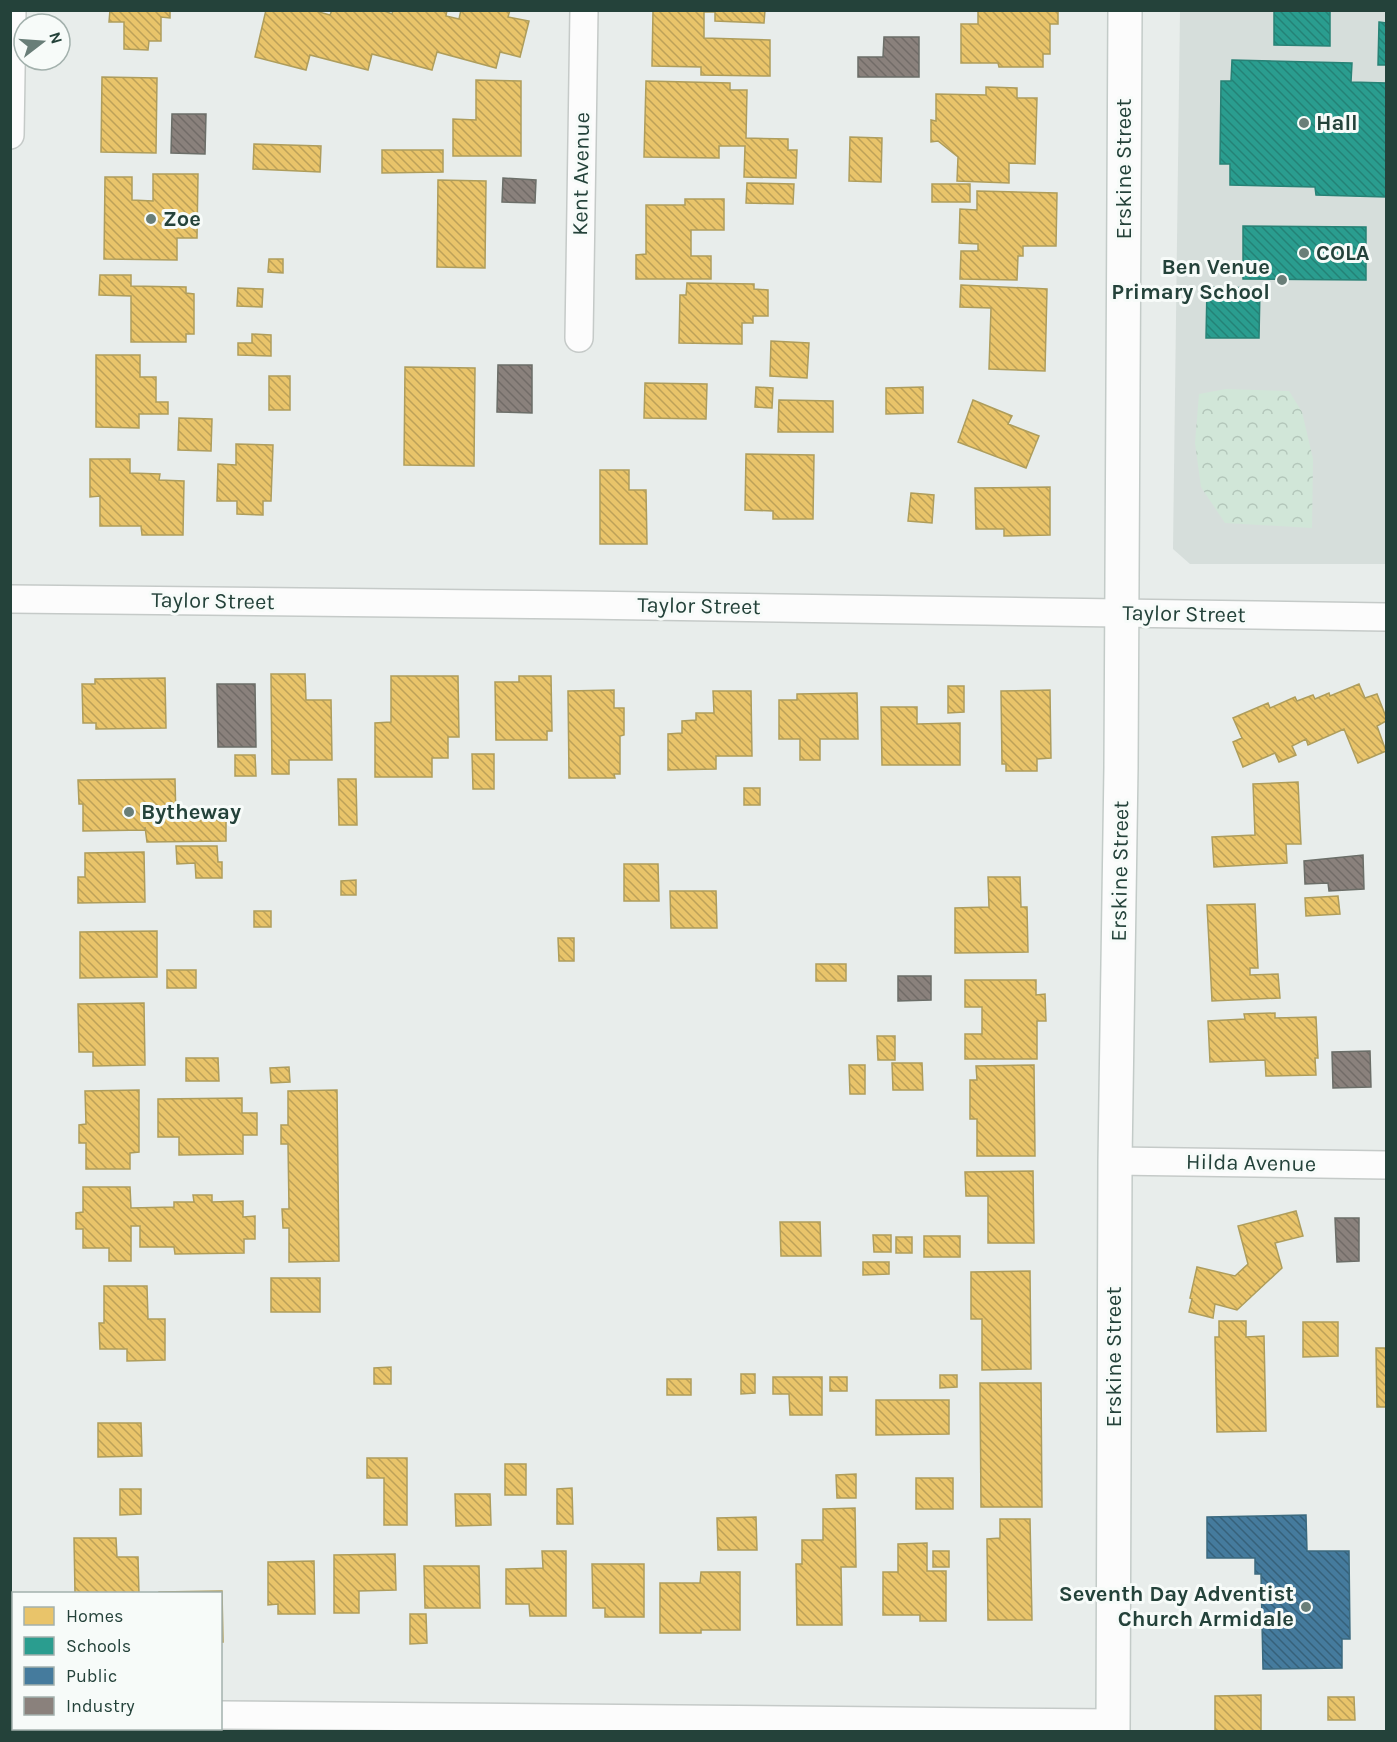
<svg xmlns="http://www.w3.org/2000/svg" width="1397" height="1742" font-family="Karla,sans-serif">
<defs>
<pattern id="park-crowns" width="20" height="18" patternUnits="userSpaceOnUse" patternTransform="scale(1.5)"><rect width="20" height="18" fill="#d1e6d8"/><path d="M2 6a3 3 0 1 1 6 0M12 15a3 3 0 1 1 6 0" fill="none" stroke="#b3c6ba"/></pattern>
<pattern id="homes-back-hatch" width="6" height="6" patternUnits="userSpaceOnUse" patternTransform="scale(1.5)"><rect width="6" height="6" fill="#e9c46a"/><path d="M-1 5l2 2M0 0l6 6M5-1l2 2" fill="none" stroke="#bda158"/></pattern>
<pattern id="schools-back-hatch" width="6" height="6" patternUnits="userSpaceOnUse" patternTransform="scale(1.5)"><rect width="6" height="6" fill="#2a9d8f"/><path d="M-1 5l2 2M0 0l6 6M5-1l2 2" fill="none" stroke="#248276"/></pattern>
<pattern id="public-back-hatch" width="6" height="6" patternUnits="userSpaceOnUse" patternTransform="scale(1.5)"><rect width="6" height="6" fill="#457b9d"/><path d="M-1 5l2 2M0 0l6 6M5-1l2 2" fill="none" stroke="#36617a"/></pattern>
<pattern id="industry-back-hatch" width="6" height="6" patternUnits="userSpaceOnUse" patternTransform="scale(1.5)"><rect width="6" height="6" fill="#8a817c"/><path d="M-1 5l2 2M0 0l6 6M5-1l2 2" fill="none" stroke="#716b67"/></pattern>
</defs>
<rect width="100%" height="100%" fill="#e8edeb"/>
<path fill="#d6dedb" d="M1180 11H1386V564H1190L1173 549Z"/>
<path fill="url(#park-crowns)" d="M1226 389 1289 391 1302 412 1313 459 1312 528 1225 523 1201 487 1195 443 1199 394Z"/>
<path fill="url(#homes-back-hatch)" stroke="#ae9d5c" stroke-width="1.5" d="M110 10H170V18L161 17V41H149L148 50 124 49V22H109Z
M266 10H319V12L330 15 332 10H382L392 14 393 10H447L446 16 459 19 461 10H510L508 17 529 21 520 57 500 52 496 68 437 52 432 70 372 54 368 70 310 55 306 70 255 57Z
M653 10H765L764 23 715 21V12H704V38L770 40V76L701 75V67L652 66Z
M978 10H1058V24H1050V54H1043V67H999L998 63H961V24H978Z
M102 77 157 78 156 153 101 152Z
M476 80 521 81V156H453V119L476 120Z
M646 81 730 83V90H747L746 138 788 139V150H797L796 178 744 177 745 146H719V158L644 157Z
M986 87 1017 88V98H1037L1035 164 1009 163V183L957 181 958 157 938 141 931 142V120L936 121V94L986 95Z
M850 137 882 138 881 182 849 181Z
M254 144 321 146 320 172 253 169Z
M382 150H443V172L382 173Z
M153 174H198L197 238H177V260L104 259 105 177H132V200L153 201Z
M438 180 486 181 485 268 437 267Z
M747 183 794 184 793 204 746 203Z
M932 184H970V202H932Z
M977 191 1057 193 1056 246H1023V256H1018L1017 280 960 279 961 251H978V244L959 243 960 209 977 210Z
M685 199H724V230H691V256H711V279H636V255L646 254V205H685Z
M269 259H283V273L268 272Z
M100 275H131V286L186 287V293L194 294V334H186V342H131V296L99 295Z
M687 283 754 284V289L768 290V316H753V323H742V344L679 343 680 295H686Z
M961 285 1047 289 1045 371 989 369 991 308 960 307Z
M238 288 263 289 262 307 237 306Z
M252 334 271 335V356L238 355V343H252Z
M771 341 809 343 807 378 770 376Z
M96 355H140V377H156V402H168V414H139V428L96 427Z
M405 367 475 368 474 466 404 465Z
M269 376H290V410H269Z
M645 383 707 384 706 419 644 418Z
M756 387 773 388 772 408 755 407Z
M923 387V413L886 414V388Z
M779 400 833 401V432H778Z
M973 400 1012 416 1008 424 1039 436 1026 468 958 442Z
M179 418 212 419 211 451 178 450Z
M236 444 273 445 271 501H263V515L237 514V501H217L218 464 236 465Z
M746 454 814 455 813 519H773V511L745 510Z
M90 459H130V473L160 474 159 480 184 481 183 535H142L141 526H100V496L90 497Z
M600 470H629V490H646L647 544H600Z
M1050 487V535L1004 536V529H976L975 488Z
M911 493 934 495 932 523 908 521Z
M271 674H305L306 700H331L332 760H289V774H272Z
M391 676H458L459 737H448V758H432V777H375V723L391 722Z
M519 676H551L552 731H547V740H496L495 682H519Z
M165 678 166 728 96 729V723H83L82 684H95V679Z
M1359 684 1365 698 1377 694 1386 717V721L1377 726 1386 751 1358 763 1344 729 1308 745 1306 739 1292 746 1296 755 1279 762 1275 753 1243 767 1233 742 1242 738 1233 718 1268 703 1270 708 1295 697 1297 701 1313 695 1315 699 1329 693 1330 696Z
M948 686H964V712L948 713Z
M614 690V708H624V735L620 736V774H614L615 778H569L568 691Z
M1050 690 1051 758 1037 759V771H1006V764H1002L1001 691Z
M713 691H751L752 756H716V769L668 770V734L682 733V721L696 720V713H714Z
M857 693 858 739H820V760H800V739H779V700H797V694Z
M881 707H917V724L960 723V765H882Z
M472 754H494V789H473Z
M235 755H255L256 776H235Z
M175 779 176 820H226V841L147 842 145 827V830L83 831V804H79L78 780Z
M338 779H356L357 825H339Z
M1298 782 1301 844H1286L1287 863 1214 867 1212 837 1255 835 1253 784Z
M744 788H760V805H744Z
M176 846H217L218 862H222V878H196L195 863 177 864Z
M144 852 145 902 78 903V877H85V853Z
M624 864H658L659 901H624Z
M988 877H1020L1021 907H1027L1028 952 955 953V908L989 907Z
M356 880V895H341V881Z
M670 891H716L717 928H671Z
M1338 896 1340 914 1306 916 1305 898Z
M1255 904 1258 968H1250V975L1278 974 1280 998 1212 1001 1207 905Z
M254 911H271V927H254Z
M157 931V977L80 978V932Z
M558 938H574V961H559Z
M816 964H846V981H816Z
M167 970H196V988H167Z
M965 980H1036V995L1045 994 1046 1021H1037V1059H965V1034H982V1007H965Z
M144 1003 145 1065 93 1066V1052H79L78 1004Z
M1275 1013V1018L1316 1017 1318 1058H1315L1316 1075 1266 1076 1265 1060 1210 1062 1208 1021 1245 1019 1244 1014Z
M877 1036H895V1060H878Z
M186 1058H218L219 1081H186Z
M892 1063H922L923 1090H893Z
M849 1065H865V1094H850Z
M1034 1065 1035 1156H977V1119H970V1080H977L976 1066Z
M289 1067 290 1082 271 1083 270 1068Z
M139 1090V1152L130 1153V1169H86V1143H79V1125L86 1124 85 1091Z
M337 1090 339 1261 289 1262V1228H283L282 1209H289L288 1144H281V1125H288V1091Z
M242 1098V1113H257V1135H243V1154L179 1155V1137H158V1099Z
M1033 1171 1034 1243H988V1196H966L965 1172Z
M83 1187H130L131 1208 174 1207V1202H194L193 1195H212V1202L243 1201V1217L255 1216V1239H244V1253L175 1254 174 1247H140V1226H131V1261H109V1248H83V1229H76V1213L83 1212Z
M1296 1211 1303 1236 1275 1243 1282 1268 1237 1310 1215 1304 1213 1318 1189 1312 1192 1299 1190 1298 1197 1267 1235 1276 1248 1264 1238 1226Z
M780 1222H820L821 1256H781Z
M873 1235H891V1252H874Z
M924 1236H960V1257H924Z
M896 1237H912V1253H896Z
M863 1262H889V1274L863 1275Z
M1030 1271 1031 1369 982 1370V1319H971V1272Z
M271 1278H320V1312H271Z
M104 1286H147L148 1319H165V1360L127 1361V1349H100L99 1323H104Z
M1219 1321H1246V1337L1264 1336 1266 1431 1217 1432 1215 1337H1219Z
M1303 1322H1338V1356L1303 1357Z
M1376 1348H1386V1407H1377Z
M391 1367V1384H374V1368Z
M741 1374H755V1393L741 1394Z
M940 1375H957V1387L940 1388Z
M773 1377H822V1415H790L789 1394H773Z
M830 1377H847V1391H830Z
M667 1379H691V1395H667Z
M980 1383H1041L1042 1507H981Z
M876 1400H949V1434L876 1435Z
M98 1423H141L142 1456 98 1457Z
M367 1458H407V1525H384V1478H367Z
M505 1464H526V1495H505Z
M856 1474V1498H837L836 1475Z
M916 1478H953V1509H916Z
M572 1488 573 1524H557V1489Z
M120 1489H141V1514L120 1515Z
M455 1494H490L491 1525 456 1526Z
M855 1508 856 1567H841L842 1625H797L796 1564H802V1540H823V1509Z
M756 1517 757 1550H718L717 1518Z
M1000 1519H1030L1032 1620H988L987 1539 1000 1538Z
M74 1538H116L117 1557H138L139 1594H75Z
M927 1543V1571H946V1621H920V1615H883V1572H898V1544Z
M542 1551H566V1616H530L529 1604H506V1569L543 1568Z
M933 1551H949V1567H933Z
M395 1554 396 1590 359 1591V1613H334V1555Z
M314 1561 315 1614H278V1604L268 1605V1562Z
M592 1564H644V1617H605V1608H593Z
M424 1566H479L480 1608H425Z
M701 1572H740V1630H701V1633H660V1583H700Z
M222 1591 223 1642H220V1594H159V1592Z
M410 1614H426L427 1643 410 1644Z
M1261 1695V1732H1215V1696Z
M1328 1697H1354L1355 1720H1328Z"/>
<path fill="url(#schools-back-hatch)" stroke="#288276" stroke-width="1.5" d="M1274 10H1330V46L1274 45Z
M1379 22 1386 23V65H1378Z
M1232 60 1352 63 1351 82 1386 83V197L1316 195 1315 187 1230 185V164H1220L1221 81H1231Z
M1243 226 1366 227V280L1243 279Z
M1207 287 1260 288 1259 338H1206Z"/>
<path fill="url(#public-back-hatch)" stroke="#3b6a7f" stroke-width="1.5" d="M1306 1515 1307 1551H1349L1350 1639H1342V1668L1263 1669 1261 1574H1255V1558H1207V1517Z"/>
<path fill="url(#industry-back-hatch)" stroke="#6b6e68" stroke-width="1.5" d="M884 37H919V77H858V57H883Z
M172 114H206L205 154 171 153Z
M503 178 536 180 535 203 502 202Z
M498 365H532V413L497 412Z
M217 684H255L256 747H218Z
M1363 855 1364 889 1329 891 1328 883 1305 884 1304 861Z
M898 976H931V1000L898 1001Z
M1370 1051 1371 1087 1333 1088 1332 1052Z
M1335 1218H1359V1261L1337 1262Z"/>
<g fill="none" stroke-linecap="round" stroke-linejoin="round">
<g stroke="#c5cac8" stroke-width="30">
<path id="street" d="M10 135 12 10
M579 338 584 10
M10 599 582 605 1386 617
M1115 1161 1386 1165
M10 1712H14
M220 1715 1113 1723"/>
</g>
<g stroke="#c3cbc8" stroke-width="36">
<path id="secondary" d="M1113 1732 1115 1161 1121 767 1125 10"/>
</g>
<use href="#street" stroke="#fcfcfc" stroke-width="27"/>
<use href="#secondary" stroke="#fcfcfc" stroke-width="33"/>
</g>
<g fill="#697e78" stroke="#f7fbf9" stroke-width="2">
<circle cx="1304" cy="123" r="6"/>
<circle cx="151" cy="219" r="6"/>
<circle cx="1304" cy="253" r="6"/>
<circle cx="1282" cy="280" r="6"/>
<circle cx="129" cy="812" r="6"/>
<circle cx="1306" cy="1607" r="6"/>
</g>
<g text-anchor="middle" dominant-baseline="central" stroke-width="6" stroke-linejoin="round" paint-order="stroke">
<g font-size="22" font-weight="bold" fill="#24423a" stroke="#f7fbf9" text-anchor="start">
<text x="1316" y="123">Hall</text>
<text x="163" y="219">Zoe</text>
<text x="1316" y="253">COLA</text>
<text x="1270" y="267" text-anchor="end">Ben Venue<tspan x="1270" dy="25">Primary School</tspan></text>
<text x="141" y="812">Bytheway</text>
<text x="1294" y="1594" text-anchor="end">Seventh Day Adventist<tspan x="1294" dy="25">Church Armidale</tspan></text>
</g>
<g font-size="22" fill="#24423a" stroke="#f7fbf9">
<text transform="translate(1124 169) rotate(-90)">Erskine Street</text>
<text transform="translate(581 174) rotate(-89)">Kent Avenue</text>
<text transform="translate(213 601) rotate(1)">Taylor Street</text>
<text transform="translate(699 606) rotate(1)">Taylor Street</text>
<text transform="translate(1184 614) rotate(1)">Taylor Street</text>
<text transform="translate(1120 871) rotate(-89)">Erskine Street</text>
<text transform="translate(1251 1163) rotate(1)">Hilda Avenue</text>
<text transform="translate(1114 1357) rotate(-90)">Erskine Street</text>
</g>
</g>
<rect width="1397" height="1742" fill="none" stroke="#24423a" stroke-width="24"/>
<rect x="12" y="1592" width="210" height="138" fill="#f7fbf9" stroke="#a3b1ad" stroke-width="1.5"/>
<rect x="24" y="1607" width="30" height="18" fill="#e9c46a" stroke="#a3b1ad" stroke-width="1.5"/>
<text x="66" y="1622" font-size="18" fill="#24423a">Homes</text>
<rect x="24" y="1637" width="30" height="18" fill="#2a9d8f" stroke="#a3b1ad" stroke-width="1.5"/>
<text x="66" y="1652" font-size="18" fill="#24423a">Schools</text>
<rect x="24" y="1667" width="30" height="18" fill="#457b9d" stroke="#a3b1ad" stroke-width="1.5"/>
<text x="66" y="1682" font-size="18" fill="#24423a">Public</text>
<rect x="24" y="1697" width="30" height="18" fill="#8a817c" stroke="#a3b1ad" stroke-width="1.5"/>
<text x="66" y="1712" font-size="18" fill="#24423a">Industry</text>
<g transform="translate(42 42) rotate(73)"><circle r="28" fill="#f7fbf9" stroke="#a3b1ad" stroke-width="1.5"/>
<path d="M0-4.5L10 22L0 15L-10 22Z" fill="#697e78"/>
<text y="-9" font-size="16" font-weight="bold" text-anchor="middle" fill="#24423a">N</text>
</g>
</svg>
